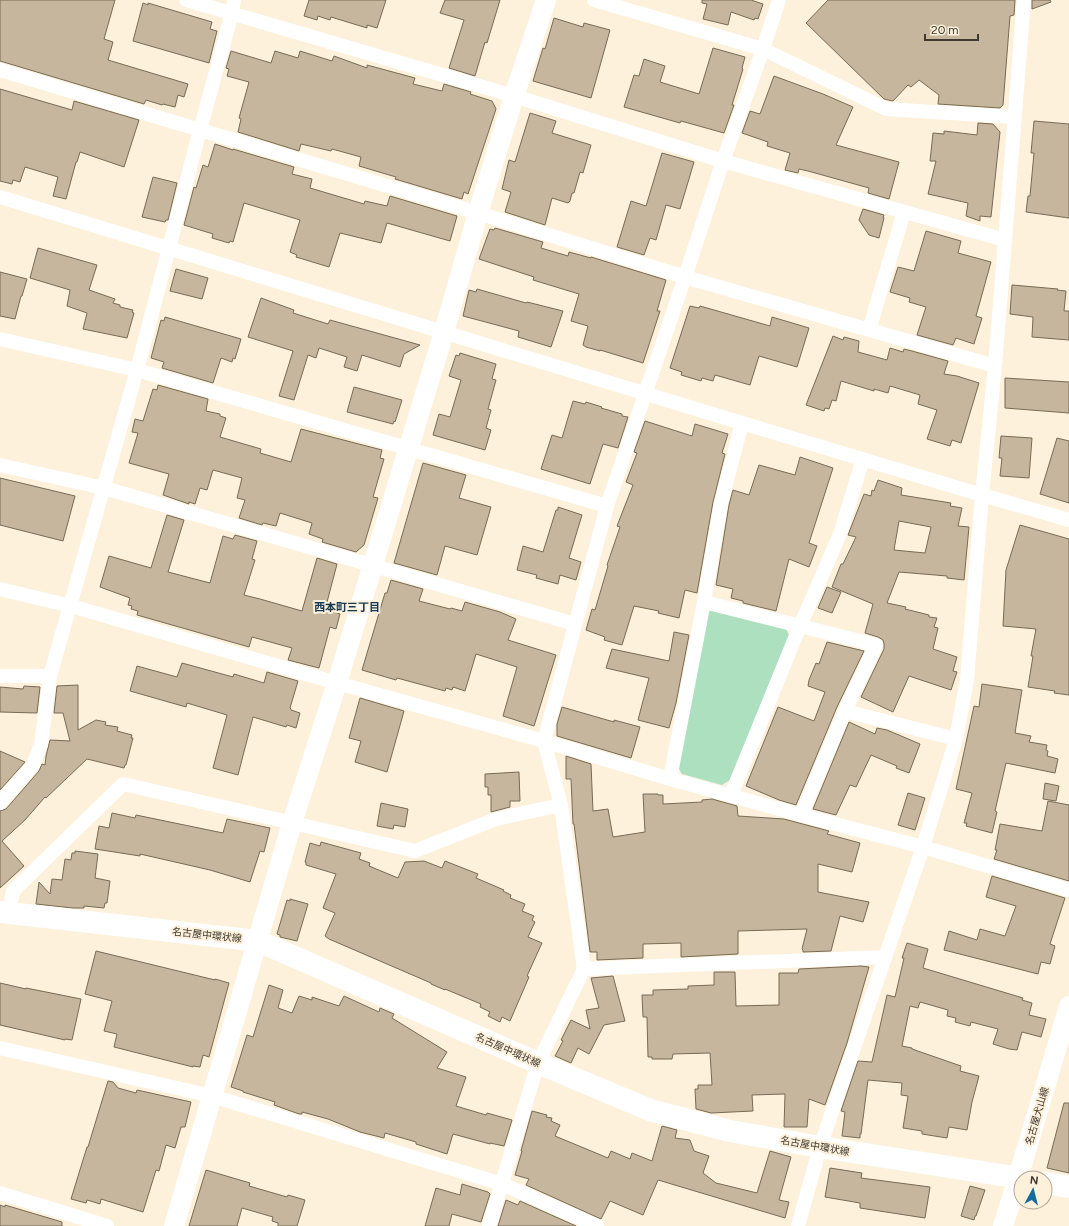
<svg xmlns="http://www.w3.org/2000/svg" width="1069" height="1226" font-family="Figtree,'Noto Sans JP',sans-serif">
<rect width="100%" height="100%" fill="#fdf1dc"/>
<path fill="#ace0bf" d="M713 608 785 627 789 635 730 780 722 785 682 774 676 764 707 612Z"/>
<path fill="#c5b69d" stroke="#786b54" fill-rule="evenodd" d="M0 0H115L104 39 113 42 108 60 188 84 184 97 178 95 175 107 163 104 162 105 146 100 144 104 0 61Z
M309 0H386L377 28 367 25V28L331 17 330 20 318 16 317 20 304 16Z
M445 0H500L487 43 485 42 475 76 449 68 464 20 440 13Z
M702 0H751L763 4 758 19 755 18 754 20 731 12 728 25 703 19 707 4 702 3Z
M828 0H1015L1014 15 1010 16 1003 105 1000 108 938 104 939 95 919 80 911 87 908 85 893 101 884 99 806 23Z
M1032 0H1050L1051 2 1032 9Z
M143 3 148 5V3L212 22 210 29 217 31 209 63 133 41Z
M554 18 583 27 584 23 610 30 591 98 533 81 543 48 545 49Z
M713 48 745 57 742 68 743 69 732 105H734L724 133 681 121 680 123 624 107 634 75 639 76 644 59 665 66 660 82 699 94Z
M231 51 271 63 275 51 298 58 300 51 332 61 334 56 367 68V65L415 78 413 84 442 91 444 84 471 92 470 94 492 101 496 109 468 194 464 192 462 199 395 179 396 177 359 166 361 157 332 149 331 151 301 144 299 151 238 132 241 119 239 118 249 82 227 76 229 69 226 68Z
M774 76 823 94 853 107 836 145 899 162 889 199 868 193 869 188 808 171 799 169 798 173 785 170 790 153 767 146 768 142 742 133 750 111 760 114Z
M0 89 72 110 74 101 139 120 124 167 80 152 77 162H76L66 199 53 196 58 177 25 167 20 182 13 180 12 184 0 181Z
M530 113 556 121 552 133 591 145 583 173 580 172 574 193H572L570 201 568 203 552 198 545 225 505 212 511 192 502 189 509 160 515 162Z
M1034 121 1069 124V218L1026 212 1028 196H1030L1034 153H1031Z
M978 123 993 124 1000 132 991 217 980 216V221L966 216 968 203 928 194 936 161H930L933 133 944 134V131L977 135Z
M215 144 233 150V149L294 167 292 174 312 179 310 188 364 204 365 201 387 206 390 196 457 216 450 241 387 223 381 243 340 233 329 267 296 257 297 255 290 252 300 220 244 203 233 242 230 241 229 243 212 238 213 234 184 225 194 187 196 188 203 165 208 167Z
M662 153 694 162 680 209 666 205 656 240 650 238 644 255 617 247 631 201 646 206Z
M153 177 177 183 168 220H166L165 222 142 217Z
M863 209 884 215 883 218H884L879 238 869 235 859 220Z
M495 228 543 242 541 248 568 256 569 252 591 258V257L666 280 657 311H660L643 363 600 350V351L586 347 583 345 588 326 571 321 579 294 533 280 534 277 479 259 490 229 494 230Z
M926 231 961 241 958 253 991 262 976 316 982 318 974 344 956 338 953 345 917 335 926 307 909 302 910 298 890 292 898 267 914 271Z
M38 248 97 265 89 290 115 299 113 303 120 305V307L133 310 132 312 134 313 127 338 83 329 87 313 67 306 70 290 30 278Z
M176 269 208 278 202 299 170 291Z
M0 272 27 279 22 296H21L15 319 0 316Z
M1012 285 1058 289 1057 290 1066 291 1064 311H1069V340L1032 337 1033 317 1010 314Z
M477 289 526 303 527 302 563 311 551 347 518 337 519 331 463 316 469 290 476 292Z
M261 298 294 310 293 313 328 324 330 320 420 345 404 354 400 367 362 355 357 371 344 367 347 357 319 348 316 358 308 355 294 400 279 396 293 351 248 337Z
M690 306 699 308 700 306 770 326 772 317 809 328 797 367 759 356 750 385 715 375 713 381 702 378 701 381 681 375 682 372 670 368Z
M165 317 241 339 235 359 233 358 232 362 221 358 213 383 162 368 164 362 151 358 161 320 164 321Z
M833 336 843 340 844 337 859 341 858 352 887 360 890 348 903 352 904 349 912 351 948 361 944 374 957 376 979 383 961 443 952 440 950 446 927 439 937 410 918 404 920 395 890 386 888 393 874 389V391L841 381 836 401 832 400 829 409 825 408 824 411 806 405Z
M460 353 496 364 492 379 496 380 488 409 491 410 486 428 491 430 485 450 433 435 439 414 450 417 461 380 449 376 456 355 459 356Z
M1005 378 1069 382V413L1005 408Z
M158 385 208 399 206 411 220 414V416L226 418 220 437 261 449 260 453 291 462 301 429 382 450 380 458 384 459 373 497 378 498 364 545 356 552 322 542 323 539 309 534 312 523 280 513 276 526 263 523 262 525 239 518 245 500 237 498 242 478 213 470 207 490 200 488 195 504 189 502V504L163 495 169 474 129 463 138 433 132 432 135 419 143 421 153 389 157 390Z
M354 387 402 400 395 422 394 421 393 424 347 412Z
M573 401 585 404 586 402 602 407 601 408 622 414V416L628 417 618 448 603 444 590 484 541 469 552 435 562 438Z
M645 421 692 436 695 424 728 434 722 453 725 454 713 502 697 593 685 590 679 618 658 613 659 611 634 606 622 645 604 640 605 637 586 630 592 609 595 610 608 566 607 565 620 527 617 526 633 485 626 482 637 453 634 452Z
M1001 436 1032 438 1029 478 1000 476 1002 458H999Z
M1057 438 1069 441V503L1040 494Z
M800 457 833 468 809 543 817 546 809 567 789 559 776 611 743 603V601L731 598 733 589 716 585 729 505 733 490 749 495 759 465 795 475Z
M423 463 466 475 459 498 491 507 477 555 445 546 437 575 394 563Z
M0 478 75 496 63 541 0 525Z
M878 480 902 488 901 495 951 503 950 506 962 508 958 526 969 527 964 580 947 578V576L899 572 887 603 906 607 905 609 929 615V617L937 618 934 627 938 628 933 649 957 657 953 671 957 672 951 690 909 676 893 712 861 697 884 649V644L883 640 878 637 865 633 873 604 832 587 841 564H843L856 537 848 535 864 494 871 496 872 490 874 491ZM899 521 931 527 925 553 894 550Z
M558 507 582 515 569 558 581 562 576 580 560 575 558 584 536 578 537 575 517 570 523 546 543 552 556 510H558Z
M167 515 184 520 168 572 210 583 223 536 233 539 235 535 257 541 252 559 255 560 244 595 260 599 302 611 317 558 337 564 326 606 338 610 337 613 340 614 336 629 330 627 319 668 288 660 292 648 252 637 249 647 137 615 138 611 131 609 132 606 128 605 130 598 100 587 109 556 151 568Z
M1020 525 1069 539V695L1054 693 1055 691 1028 687 1033 656H1031L1036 629 1003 626 1006 570Z
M391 580 423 589 419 601 450 609 451 608 462 611 465 602 500 612 516 619 508 640 556 655 534 726 503 716 517 667 476 654 465 691 453 687 452 690 446 688 445 691 397 678 396 680 362 670 385 593H387Z
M827 587 841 592 832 613 818 608Z
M674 632 689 635 676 703 669 728 638 720 649 678 606 668 612 649 669 661Z
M827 642 864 651 837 707 796 805 779 800 746 786 778 707 814 721 825 692 808 686 809 680 816 663 819 664Z
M182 663 233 677 234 674 264 683 267 672 298 681 290 708 291 709V710L300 713 296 728 287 725 286 727 253 717 238 775 213 768 227 715 187 703 186 707 130 691 137 666 177 677Z
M982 684 1022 690 1015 733 1031 736 1029 742 1047 745 1046 750 1048 751 1047 756 1058 759 1055 773 1006 763 995 811 997 812 992 833 966 826 967 823H964L972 793 956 789 974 706 979 707Z
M78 685V730L96 720 106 722 105 725 118 727 117 731 132 735 131 738H133L126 765H125L124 768 87 759 46 798 45 797 25 820 2 841 24 866 0 888V811L6 809 39 771 42 764 45 765 46 756 50 740 70 741 63 713H54L57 686Z
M24 686 40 687 37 713 0 712V687L23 689Z
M360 698 404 711 387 772 355 762 361 741 349 738Z
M562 707 614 722V720L640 727 631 758 557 736V724Z
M849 722 875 734 877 728 887 730 920 744 909 773 896 768 897 766 871 755 856 787 850 785 836 815 813 809Z
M0 751 25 762 0 790Z
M566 756 591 764 593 811 608 809 613 837 645 832 643 794H658V795H663V804L702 802V800L712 799 737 806 738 816 784 819 829 831 827 834 860 843 852 872 818 864V892L869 902 863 922 840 916 831 951 803 952V950L802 949 807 929 738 931V954L681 957V943L643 944V958L597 960V952H590L574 824H573L571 779H566Z
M519 772 520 801H510V807L491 812V795H488V787H485V774Z
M1045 783 1059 786 1056 801 1043 799Z
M908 793 925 798 915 830 898 825Z
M1048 801 1069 805V881L994 859 997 850H995L1000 824 1042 831Z
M381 803 408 809 405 827 394 825 393 829 377 826Z
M112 813 135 818 136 815 223 833 227 819 270 828 264 852 260 851 250 882 210 870 140 854V856L95 849 99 826 109 828Z
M321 842 361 853 359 859 370 863 369 866 398 878 405 862 424 861 442 868 445 861 478 874 476 878 504 890 503 891 511 895 510 898 525 904 522 911 534 916 532 920 535 922 528 937 542 943 527 976 529 977 510 1021 502 1017 500 1022 488 1016 490 1012 480 1007 481 1004 445 989V990L431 984V983L329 939 325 936 335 913 323 908 336 874 306 865V862H305L310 843 320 846Z
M75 851 98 854 95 878 110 881 107 903H105L104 908 84 906V908H73L36 904 39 882 50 894 52 879 62 880 65 859 71 860 72 853H75Z
M992 876 1065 898 1050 944 1055 946 1050 964 1041 962 1038 974 944 950 949 931 977 940 980 929 1005 936 1016 906 986 897Z
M290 899 308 904 297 941 280 937V935L277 934 287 900 290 901Z
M907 943 928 949 923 968 1023 998 1022 1000 1032 1003 1029 1015 1046 1019 1041 1037 1022 1032 1017 1050 1009 1049 993 1044 998 1029 971 1022 970 1026 955 1022 956 1018 947 1016 948 1010 920 1002 918 1008 910 1006 902 1046 912 1048V1049L961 1066 960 1071 979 1076 972 1102 967 1130 949 1127 947 1138 922 1134V1131L903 1128 908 1096 901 1095 902 1083 868 1080 861 1134H860V1138L842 1136 845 1112 841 1111 858 1061 872 1062 887 995 895 997 904 958H902Z
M96 951 215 980V979L229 983 209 1057 203 1055 200 1067 193 1066V1067L114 1047 117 1034 104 1031 112 1001 85 994Z
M861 966 869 967 847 1043 825 1105 809 1099 807 1127H784L785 1094 752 1095 753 1111 711 1113 696 1109 695 1089H698V1085H712L710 1053 673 1054 672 1059H652V1057H648L647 1017H643L642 995H653V990L688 989V986L714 985V972H735L736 1006 779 1005V973H798L799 969Z
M613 976 625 1021 604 1025 589 1054 578 1048 571 1063 555 1056 563 1041 561 1040 571 1020 590 1029 586 1010 599 1008 591 978Z
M0 983 26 989V988L81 999 72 1040 65 1039V1040L0 1025Z
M269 985 283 990 278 1008 292 1013 299 996 312 1000V997L339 1006 344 996 379 1012 380 1008 394 1014 392 1018 447 1052 437 1068 466 1077 456 1106 486 1115 487 1113 512 1120 504 1146 490 1143V1144L453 1134 447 1154 416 1144V1142L385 1133 384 1138 360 1132 328 1119 302 1112V1114H299L274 1105 275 1102 243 1092V1091L231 1087 247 1035 253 1037Z
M108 1081 113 1082 118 1088 136 1093 137 1090 191 1102 185 1127H181L175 1148 166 1145 159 1171 156 1170 143 1212 101 1199 100 1204 87 1200 86 1203 71 1199 87 1147H88Z
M1064 1103H1069V1173L1047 1168Z
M532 1111 547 1115 546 1117 552 1118 551 1121 560 1125 555 1136 608 1158 611 1151 630 1159 632 1153 652 1161 662 1126 677 1130 675 1138 690 1140 694 1151 709 1156 703 1173 716 1183 757 1193 770 1151 791 1157 779 1200 789 1202 785 1218 658 1180 643 1215 610 1201 601 1219 526 1185 529 1179 515 1175 522 1151H521Z
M830 1168 862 1173 861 1178 930 1187 925 1218 860 1208V1203L825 1197Z
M206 1170 250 1183 249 1186 287 1197 288 1195 305 1200 297 1226H278V1223L272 1221 273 1217 242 1208 237 1226H189Z
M462 1184 488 1192 490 1194 481 1222 452 1214 449 1226H425L436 1188 460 1195Z
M970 1186 985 1190 976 1216H975L974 1220 961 1216Z
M506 1200 518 1205 520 1201 576 1226H498Z
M0 1205 5 1207V1205L62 1222V1226H0Z"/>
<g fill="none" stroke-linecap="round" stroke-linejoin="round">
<path stroke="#fff" stroke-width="14" d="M186 0 514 96 723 161 1005 240
M594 0 763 49 886 109 1015 117
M0 70 478 213 685 277 995 366
M0 197 742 423 982 495 1069 520
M869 330 904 212
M0 339 137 370 607 506
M0 465 104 488 575 624
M0 589 71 606 337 683 544 741 670 779 801 815 923 847 1069 890
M704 602 876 645 845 711 801 815
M0 676H50
M845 711 956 739
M670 779 704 602 721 503 742 423
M731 795 800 626 840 534 863 459
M0 803 33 765 41 744 50 676 137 370 200 130 232 13 234 0
M9 913 13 891 123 784 415 851 496 819 561 805
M584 969 885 957
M0 1048 212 1096 502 1184 597 1226
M0 1193 107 1226
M489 1226 538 1063 584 969 561 805 544 741 607 506 685 277 723 161 763 49 779 0
M798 1226 820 1147 923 847 956 739 967 680 982 495 995 366 1024 0"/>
<path stroke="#fff" stroke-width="20" d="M174 1226 292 823 337 683 444 332 478 213 514 96 546 0
M1003 1226 1018 1178 1069 1006"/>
<path stroke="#fff" stroke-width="22" d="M0 912 258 941 538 1063 650 1110 730 1131 820 1147 1021 1178
M1045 1183 1069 1187"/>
</g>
<g text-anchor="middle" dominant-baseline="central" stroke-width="4" stroke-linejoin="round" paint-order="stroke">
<g font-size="10" fill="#3f392f" stroke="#fdf1dc">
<text transform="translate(207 935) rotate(6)">名古屋中環状線</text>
<text transform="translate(508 1050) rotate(24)">名古屋中環状線</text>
<text transform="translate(1037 1116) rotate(-74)">名古屋犬山線</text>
<text transform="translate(815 1146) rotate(10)">名古屋中環状線</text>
</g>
<g font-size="11" font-weight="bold" fill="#143951" stroke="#fdf1dc">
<text x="347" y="607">西本町三丁目</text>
</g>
</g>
<g transform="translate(1033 1190) rotate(7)"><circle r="19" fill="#fdf1dc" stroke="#b1a797"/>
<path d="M0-3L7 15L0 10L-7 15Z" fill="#176b9c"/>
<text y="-6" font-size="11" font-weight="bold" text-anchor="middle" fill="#3f392f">N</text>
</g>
<path d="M925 34v6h53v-6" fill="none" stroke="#3f392f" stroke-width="2"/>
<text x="931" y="34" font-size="12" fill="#3f392f" stroke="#fdf1dc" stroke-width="3" paint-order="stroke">20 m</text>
</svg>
